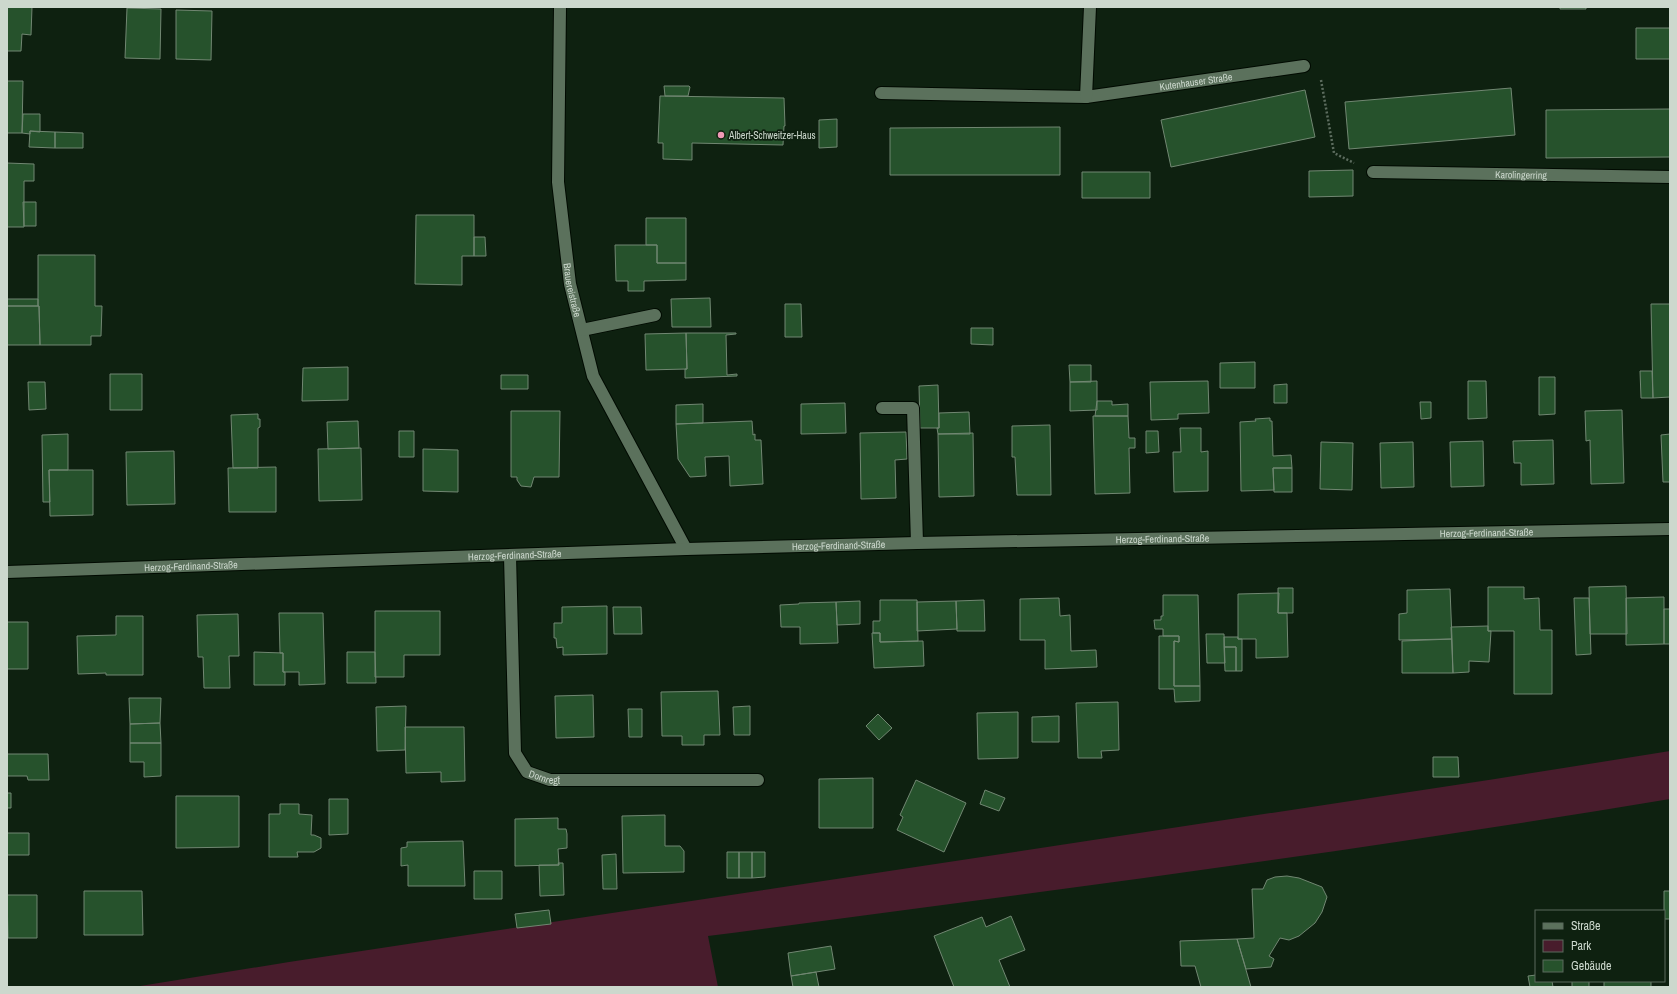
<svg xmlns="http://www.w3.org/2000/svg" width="1677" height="994" font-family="'Archivo Narrow',sans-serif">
<rect width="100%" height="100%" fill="#0e2110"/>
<path fill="#481c2c" d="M1670 751V799C1350 852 1029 894 708 936L718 987H134L289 962 1495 779Z"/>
<path fill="#26522c" stroke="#718772" d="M7 7H32L31 35 22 34 21 51H7Z
M1560 7H1586V9H1560Z
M127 8 161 9 160 59 125 58Z
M176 10 212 11 211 60 176 59Z
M1636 28H1670V59H1636Z
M7 81H23L22 133H7Z
M664 86H689L690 87 688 96H665Z
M1511 88 1515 135 1349 149 1345 102Z
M1305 90 1315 137 1171 167 1161 120Z
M660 96 784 98 785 126H784L783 145 692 143V160L663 159V143H658Z
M1670 109V157L1546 158V110Z
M23 114H40V132L30 131V134L22 133Z
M837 119V147L819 148V120Z
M1060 127V175H890V128Z
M30 131 55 132V148L29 147Z
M55 132 83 133V148H55Z
M7 163 34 164V181H24V227H7Z
M1353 170V196L1309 197V171Z
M1082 172H1150V198H1082Z
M23 202H36V226H24Z
M416 215H474V256H462V285L415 284Z
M646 218H686V263H657V245H646Z
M474 237H485L486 256H474Z
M615 245H657V263H686V280L644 281V291H628V281H616Z
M38 255H95V306H102L101 336H91V345H40L39 306H38Z
M710 298 711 327H672L671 299Z
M7 299H38V306H7Z
M785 304H801L802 337H785Z
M1651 304H1670V397L1653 398Z
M7 306H39L40 345H7Z
M971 328H993V345L971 344Z
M686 333 687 369 646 370 645 334Z
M686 333H736V334L726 335 727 375 737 374V376L685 378V369H687Z
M1255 362V388H1220V363Z
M1069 365H1091V382H1070Z
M348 367V400L302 401 303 368Z
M1640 371H1652L1653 398H1641Z
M110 374H142V410H110Z
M501 375H528V389H501Z
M1539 377H1555V414L1539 415Z
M1097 381V410L1070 411V382Z
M1208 381 1209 413 1178 414V419L1151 420 1150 382Z
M1468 381H1486L1487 418 1468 419Z
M28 382H45L46 409 29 410Z
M1287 384V403H1274V385Z
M938 385 939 428H920L919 386Z
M1097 401H1112V405L1128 404V416H1095Z
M1420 402H1431V418L1421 419Z
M845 403 846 433 801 434V404Z
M703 404V423L676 424V405Z
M1622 410 1624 483 1591 484 1590 440 1586 441 1585 411Z
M511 411H560L559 477H534L531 487 521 486 517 480V477H511Z
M969 412 970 434H938L937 428H939V413Z
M258 414V419H260V427L258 428V468H233L231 415Z
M1093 416H1128L1129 438H1135V448H1129L1130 493 1095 494Z
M1270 418V421H1272L1273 456 1291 455 1292 468H1273L1274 490 1241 491 1240 422 1256 421 1255 419Z
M358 421 359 448 328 449 327 422Z
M752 421 753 435 755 434V440H761L763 484 730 486 729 456 705 457 706 476 690 477 678 459 676 424Z
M1050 425 1051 495H1017L1015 457H1012V426Z
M1180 428H1201V452L1208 451V491L1174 492 1173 452H1181Z
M399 431H414V457H399Z
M1146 431H1158L1159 452 1146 453Z
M906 432 907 459 895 460 896 498 861 499 860 433Z
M973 433 974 496 939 497 938 434Z
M68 434V470H49L50 502H43L42 435Z
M1670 434V482H1663L1661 435Z
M1553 440 1554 484 1521 485V463H1514L1513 441Z
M1483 441 1484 486 1451 487 1450 442Z
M1321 442 1353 443 1352 490 1320 489Z
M1413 442 1414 487 1381 488 1380 443Z
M361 448 362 500 319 501 318 449Z
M423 449 458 450V492L423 491Z
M174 451 175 504 127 505 126 452Z
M276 467V512H229L228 468Z
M1273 468H1292V492H1274Z
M49 470H93V515L50 516Z
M1626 586 1627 634H1590L1589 587Z
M1488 587H1524V599L1539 598 1540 630H1552V694H1514V631H1488Z
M1278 588H1293V613H1278Z
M1450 589 1452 639 1399 640V614L1407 613V590Z
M1279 593 1278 613H1287L1288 657 1256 658V639H1238V594Z
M1163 595H1198L1200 686H1174V641L1179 642V636H1163V629H1155L1154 620H1161V616H1163Z
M1664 597V644L1626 645V598Z
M1059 598 1060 616 1070 615 1071 651 1096 650 1097 667 1045 669V640H1020V599Z
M1574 598H1589L1591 654 1576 655Z
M880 600H917L918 641 880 642V633H873V621H880Z
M984 600 985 631H957L956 601Z
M860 601V624L837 625 836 602Z
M956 601 957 629 917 631V602Z
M836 602 838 643 800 644V627H781L780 605 799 604V603Z
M607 606V654L563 655V647L557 648 556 638H554V623H562V607Z
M613 607H641L642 634H614Z
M1664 609H1670V644H1664Z
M375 611H440V655H404V677H375Z
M279 613H323L325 684 299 685V672H283V653H280Z
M238 614 239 656H229L230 688H204L203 657H198L197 615Z
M116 616H143V675H106V673L78 674 77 636 116 635Z
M7 622H28V669H7Z
M1488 626V631H1491L1489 662 1469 661V672L1453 673 1451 627Z
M872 633H880V642L923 641 924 666 874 668Z
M1206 634H1224L1225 663H1207Z
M1159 636H1179V642L1174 641V686H1200V701L1175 702 1174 689H1159Z
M1224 637H1238V639H1242V671H1236V647H1224Z
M1452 639 1453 673H1402V641Z
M1224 647H1236V671H1225Z
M254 652 283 653V672H285V685H254Z
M347 652H375L376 683H347Z
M718 691 720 735H704V745H682V736H662L661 692Z
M593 695 594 737 556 738 555 696Z
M129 698H161L160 723 130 724Z
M1118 702 1119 750 1101 751 1102 758H1078L1076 703Z
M406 706 405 750 377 751 376 707Z
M750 706V735H734L733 707Z
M628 709H642V737H629Z
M1018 712V758L978 759 977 713Z
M878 714 892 728 879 740 866 726Z
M1059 716V742H1032V717Z
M160 723 161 743H130V724Z
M405 727H464L465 781 441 782V772L406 773Z
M130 743H161V776L144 777V762H130Z
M7 754H48L49 780H28L27 776H7Z
M1433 757H1458L1459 777H1433Z
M873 778V828H819V779Z
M916 780 966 803 944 852 897 830 903 817 900 815Z
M985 790 1005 798 999 811 980 804Z
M7 793H11V808H7Z
M176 796H239V847L176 848Z
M329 799H348V834L329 835Z
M280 804H299V814L312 815 311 835H314L321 838V848L314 852H297L298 857H269V814H280Z
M665 815V846H680L684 851V872L623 873 622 816Z
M558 818V829H566L567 834V848L558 849 559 865 515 866V819Z
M7 833H29V855H7Z
M463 841 465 886H408V865L401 866V848L407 847V842Z
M727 852H739V878H727Z
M739 852H752V878H739Z
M752 852H765V877L752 878Z
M616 854 617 889H603L602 855Z
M558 863H563L564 895 540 896 539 865H559Z
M474 871H502V899H474Z
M1287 876 1299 878 1322 887 1327 897 1322 912 1315 923 1299 936 1289 940 1280 938 1269 956 1274 959 1271 967 1246 969 1237 939 1254 938 1252 889H1263L1267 880 1275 877Z
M84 891H142L143 935H84Z
M1664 891H1670V919H1664Z
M7 895H37V938H8Z
M549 910 551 924 517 928 515 914Z
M1011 916 1025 950 999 960 1010 987H954L934 936 982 917 986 927Z
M1237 939 1251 987H1201L1195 966H1181L1180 941Z
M831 946 835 969 791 976 788 953Z
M816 972 819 987H793L791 976Z
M1536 975V981H1552L1553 987H1530L1528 976Z
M1572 981H1589V987H1572Z
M1604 981H1651V987H1604Z"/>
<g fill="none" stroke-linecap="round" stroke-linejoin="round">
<g stroke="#000a01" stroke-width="14">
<g id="minor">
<path id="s1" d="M560 7 558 182 570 284 593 376 686 549"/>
<path id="s2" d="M881 93 1086 97 1304 66"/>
<path d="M1086 97 1090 7"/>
<path id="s3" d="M1373 172 1670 177"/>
<path d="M582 330 655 315"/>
<path d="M882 408H913L917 543"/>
<path id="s4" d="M510 556 515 753 527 772 550 780H758"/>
<path id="s5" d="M7 572 686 549 917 543 1670 529"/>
</g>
</g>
<path stroke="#5c6c5e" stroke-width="2.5" stroke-dasharray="2 2" stroke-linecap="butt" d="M1321 80 1334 153 1354 163"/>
<use href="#minor" stroke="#5b715c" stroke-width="12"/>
</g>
<circle fill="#f09ab6" stroke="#0e2110" stroke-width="1.5" cx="721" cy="135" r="4"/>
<g text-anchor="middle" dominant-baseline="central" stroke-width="3.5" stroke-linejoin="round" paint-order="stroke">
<g font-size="10" fill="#ccd8cd" stroke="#0e2110">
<text stroke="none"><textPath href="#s2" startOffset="316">Kutenhauser Straße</textPath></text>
<text stroke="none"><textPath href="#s3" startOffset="148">Karolingerring</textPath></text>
<text stroke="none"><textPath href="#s1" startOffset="284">Brauereistraße</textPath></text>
<text stroke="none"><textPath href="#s5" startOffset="1480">Herzog-Ferdinand-Straße</textPath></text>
<text stroke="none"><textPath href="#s5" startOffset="1156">Herzog-Ferdinand-Straße</textPath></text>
<text stroke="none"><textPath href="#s5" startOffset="832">Herzog-Ferdinand-Straße</textPath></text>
<text stroke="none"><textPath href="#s5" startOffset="508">Herzog-Ferdinand-Straße</textPath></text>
<text stroke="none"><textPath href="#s5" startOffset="184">Herzog-Ferdinand-Straße</textPath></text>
<text stroke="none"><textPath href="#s4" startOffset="238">Dornregt</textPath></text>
</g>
<g font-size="10" fill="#ccd8cd" stroke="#0e2110" text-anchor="start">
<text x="729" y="135">Albert-Schweitzer-Haus</text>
</g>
</g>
<rect width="1677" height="994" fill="none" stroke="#ccd8cd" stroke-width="16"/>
<rect x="1535" y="910" width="130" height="72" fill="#0e2110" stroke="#5a6a5c"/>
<rect x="1543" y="923" width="20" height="6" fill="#5b715c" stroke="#5a6a5c"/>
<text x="1571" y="930" font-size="12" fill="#ccd8cd">Straße</text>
<rect x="1543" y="940" width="20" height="12" fill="#481c2c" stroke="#5a6a5c"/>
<text x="1571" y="950" font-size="12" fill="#ccd8cd">Park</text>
<rect x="1543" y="960" width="20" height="12" fill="#26522c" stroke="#5a6a5c"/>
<text x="1571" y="970" font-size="12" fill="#ccd8cd">Gebäude</text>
</svg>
